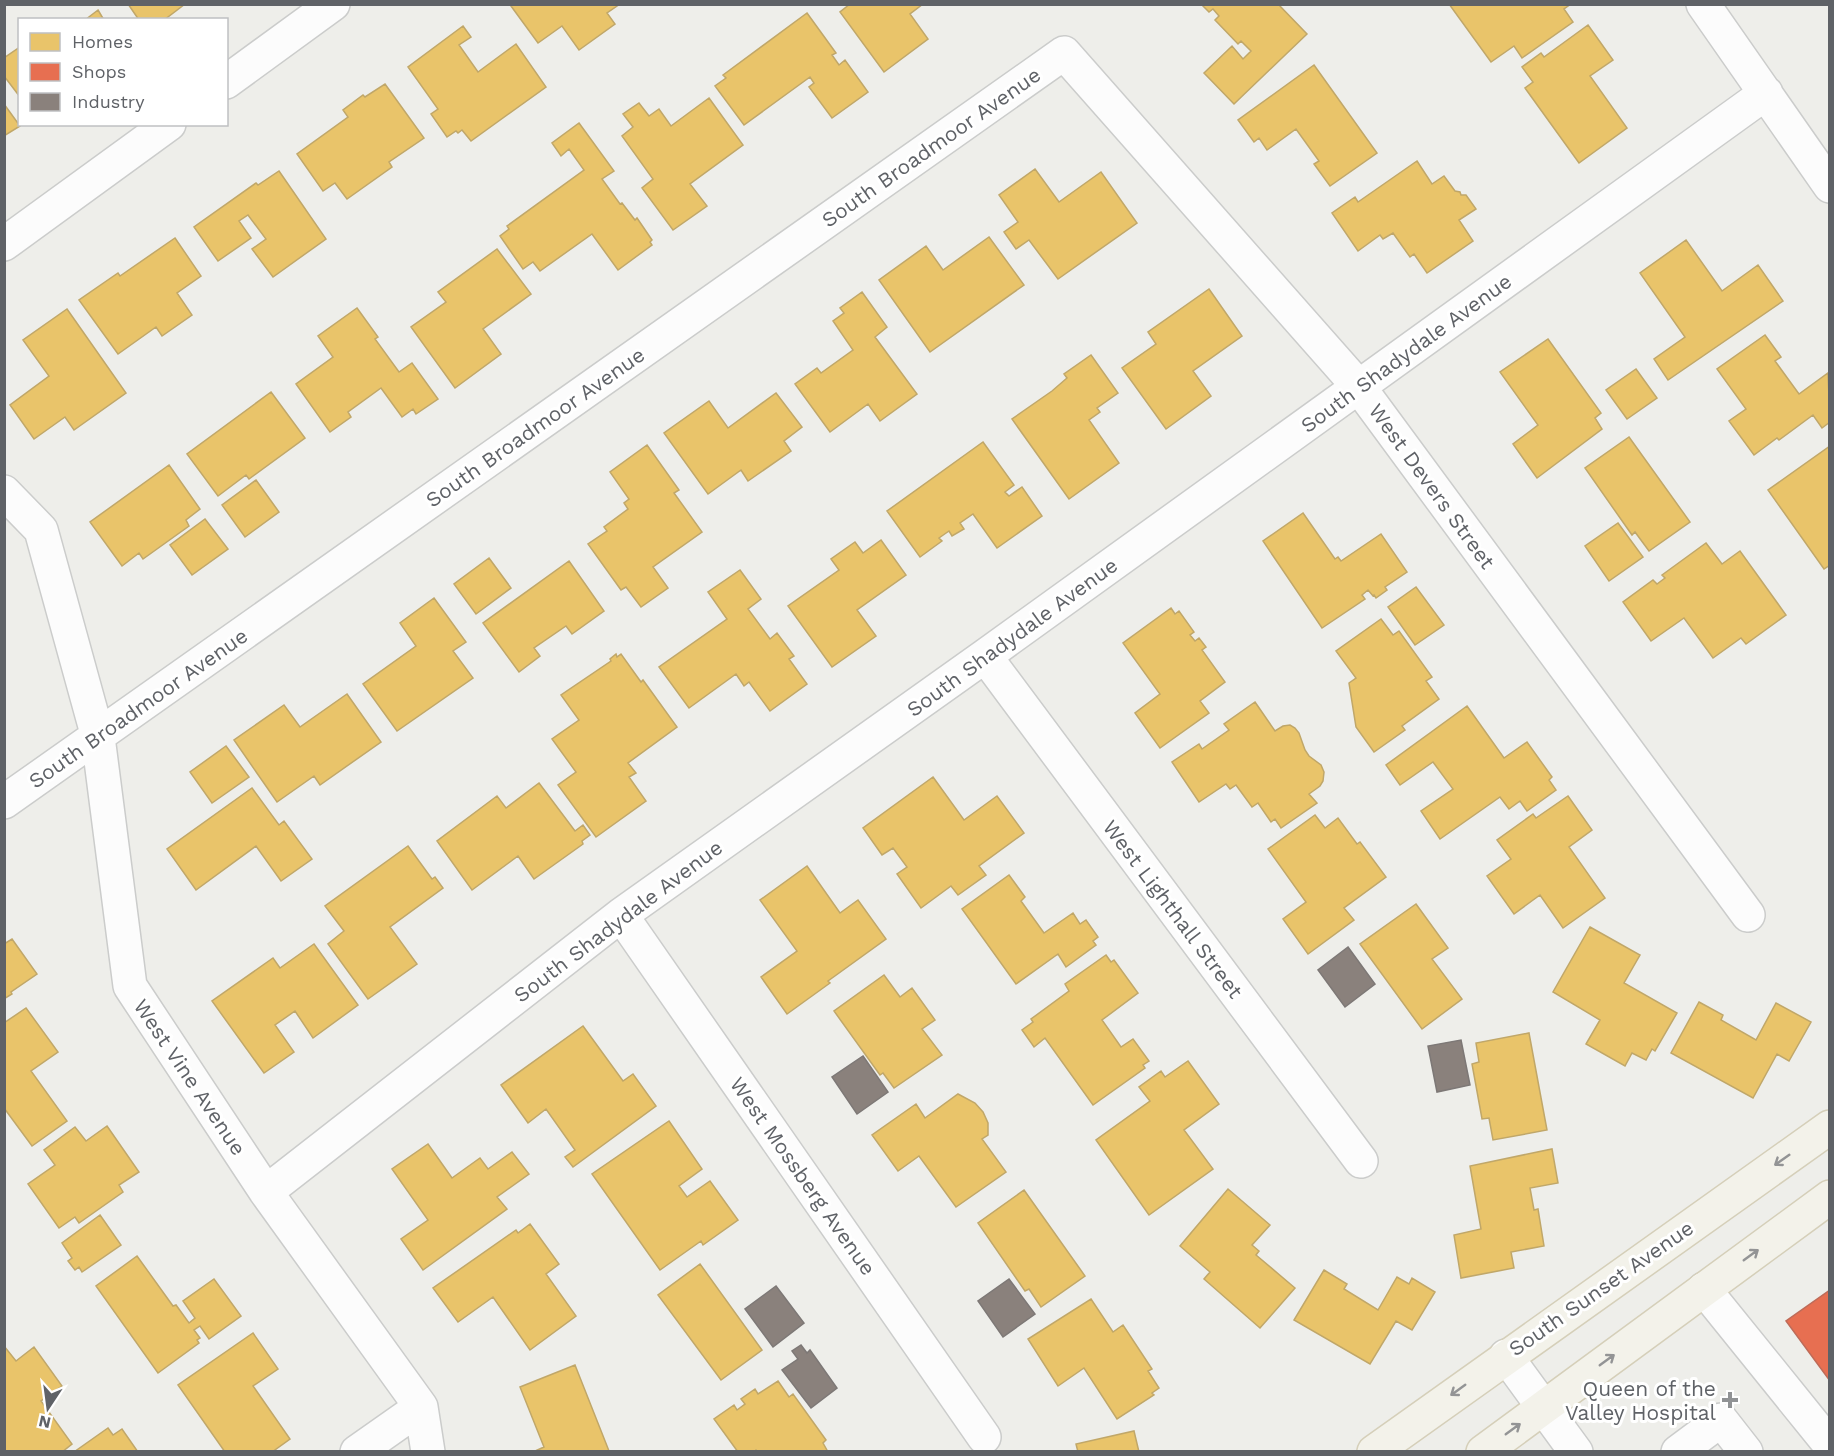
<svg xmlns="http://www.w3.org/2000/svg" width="1834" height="1456" font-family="'Work Sans',sans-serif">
<rect width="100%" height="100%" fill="#eeeeea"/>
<path fill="#e9c46a" stroke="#c0a769" stroke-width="1.5" d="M128 4H185L164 20H139Z
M513 4H620L607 13 615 24 579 50 562 26 538 43 511 6Z
M850 4H923L910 14 928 39 884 72 840 12Z
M1201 4H1278L1307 34 1234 104 1204 73 1232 46 1243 59 1251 51 1241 41 1238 44 1215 20 1219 16 1213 9 1209 12Z
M1449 4H1571L1564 9 1573 22 1522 58 1514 46 1491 62Z
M98 10 104 20H85Z
M807 13 836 53 832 55 839 65 845 60 868 92 832 118 809 87 814 83 810 77 744 125 715 86 726 78 723 75Z
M1588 25 1613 60 1590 76 1627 128 1579 163 1525 88 1533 82 1522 67 1541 53 1544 57Z
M463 26 471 37 459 45 478 72 516 44 546 87 471 141 462 130 458 133 456 131 447 137 431 114 438 109 408 67Z
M20 47V97L4 76V58Z
M1314 65 1377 153 1330 186 1314 164 1319 161 1296 129 1267 150 1259 138 1254 142 1238 120Z
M385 84 424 138 389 162 392 167 347 199 335 183 323 191 297 154 348 117 343 110 363 95 365 97Z
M709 98 743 145 690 184 707 206 673 230 642 188 653 179 622 136 633 127 623 114 639 103 649 116 659 109 671 126Z
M4 104 20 126 4 136Z
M579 123 614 171 602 179 620 204 622 203 635 220 637 218 652 240 650 242 652 245 618 270 592 234 540 271 533 262 523 269 500 236 509 229 507 226 584 170 569 149 561 156 552 143Z
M1417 161 1432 184 1444 176 1455 191 1460 192 1461 195H1466L1476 209 1459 220 1473 241 1427 273 1414 254 1410 257 1393 233 1383 239 1380 235 1358 251 1332 213 1355 197 1358 202Z
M1035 169 1059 202 1101 172 1137 223 1058 279 1029 240 1016 249 1004 232 1018 222 999 195Z
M279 171 326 239 273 277 252 249 266 239 248 215 239 221 251 238 218 261 194 227 256 183 258 185Z
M989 237 1024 285 930 352 879 280 926 246 943 270Z
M175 238 201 276 177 293 192 315 162 336 156 327 118 354 79 300 118 273 120 276Z
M1686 240 1722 291 1758 265 1783 301 1668 380 1654 359 1685 337 1640 273Z
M497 249 531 294 483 329 501 354 455 388 411 327 446 302 438 292Z
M1209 289 1242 336 1193 371 1211 396 1166 429 1122 368 1156 344 1148 332Z
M862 292 887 327 875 337 917 394 880 421 868 404 830 432 795 384 817 368 821 373 853 350 833 321 844 313 840 308Z
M357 308 378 337 375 339 399 372 412 363 438 399 416 414 413 409 402 417 381 388 348 412 351 417 330 432 296 384 333 357 318 336Z
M67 309 126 393 74 430 65 417 34 439 10 405 49 376 23 340Z
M1765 335 1781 357 1775 361 1799 394 1828 373 1830 422 1822 428 1813 415 1779 440 1777 438 1754 455 1729 421 1746 409 1717 369Z
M1548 339 1601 413 1595 418 1602 429 1537 478 1513 444 1538 425 1500 372Z
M1091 355 1118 393 1097 408 1100 412 1089 420 1119 463 1069 499 1012 419 1052 391 1067 378 1064 374Z
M1636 369 1657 398 1627 419 1606 390Z
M271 392 305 438 249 479 246 475 218 496 187 454Z
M776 393 802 427 784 441 791 451 748 481 741 470 708 494 664 433 709 401 728 428Z
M1629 437 1690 522 1649 551 1635 532 1632 535 1585 468Z
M983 442 1014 485 1005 492 1009 496 1022 487 1042 516 997 548 973 514 960 523 964 529 952 536 949 531 939 538 942 541 920 557 887 511Z
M647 445 679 490 674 493 702 532 653 567 668 588 641 607 626 587 621 590 588 544 607 531 604 527 628 509 624 503 629 499 610 472Z
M1830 446V565L1824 569 1768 490Z
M169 465 200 509 186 520 189 526 143 559 139 553 122 566 90 522Z
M256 480 279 512 245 537 222 505Z
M1303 513 1335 559 1338 557 1341 561 1381 534 1407 572 1385 587 1387 590 1376 598 1374 595 1373 596 1368 590 1362 595 1365 599 1322 628 1263 541Z
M205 519 228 549 192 575 170 545Z
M1618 523 1643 557 1609 581 1585 546Z
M881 540 906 575 857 610 876 636 832 667 788 606 839 570 831 559 855 542 863 553Z
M1706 543 1722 564 1740 551 1786 615 1746 644 1741 638 1713 658 1684 618 1651 641 1623 602 1653 580 1657 584 1665 578 1662 575Z
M489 558 511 588 476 614 454 584Z
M569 561 604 611 572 634 566 626 534 648 540 656 519 672 483 623Z
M740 570 761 599 748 609 770 639 777 633 794 656 789 659 807 684 770 711 749 682 744 686 736 674 689 708 659 667 727 619 708 592Z
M1416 587 1444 625 1415 645 1388 607Z
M434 598 466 642 453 651 473 678 397 731 363 684 416 646 400 623Z
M1171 608 1175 614 1179 611 1194 632 1190 635 1195 641 1199 638 1206 647 1202 650 1225 682 1200 701 1209 713 1160 748 1135 713 1160 694 1123 643Z
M1381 619 1393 635 1399 631 1432 677 1426 681 1439 699 1402 726 1405 730 1374 752 1356 727 1349 683 1356 678 1336 651Z
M616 654 617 657 621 654 641 682 643 680 677 727 628 763 636 773 629 777 646 801 596 837 558 785 576 772 552 739 579 720 561 695 611 661 610 659Z
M347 694 381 742 320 785 314 776 277 802 234 740 284 705 300 727Z
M1255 702 1275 731 1283 726 1290 725 1295 728 1299 733 1305 750 1309 756 1321 765 1324 772 1323 781 1320 786 1309 794 1317 803 1281 828 1275 819 1271 822 1258 803 1252 807 1236 785 1230 789 1226 784 1199 802 1172 762 1199 744 1202 749 1229 730 1224 724Z
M1467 706 1504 758 1527 742 1552 777 1549 780 1556 790 1527 811 1520 801 1509 809 1500 797 1440 839 1421 811 1453 789 1433 762 1400 785 1386 765Z
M226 746 249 777 212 803 190 772Z
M933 777 964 820 997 796 1024 833 979 866 986 875 958 895 951 886 921 908 897 874 907 867 893 848 882 855 863 828Z
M539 783 575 831 583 825 590 835 582 841 583 844 534 879 518 856 472 890 437 841 497 796 506 808Z
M252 788 279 825 284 821 312 859 281 881 256 846 196 890 167 849Z
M1568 796 1592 830 1569 847 1605 898 1563 928 1540 895 1514 914 1487 876 1511 859 1497 840 1533 814 1536 818Z
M1315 815 1325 828 1338 818 1357 844 1360 842 1386 877 1344 908 1354 920 1308 954 1283 919 1306 902 1268 849Z
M408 846 432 879 435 877 443 888 390 927 417 964 368 999 328 944 344 931 325 906Z
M807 866 840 913 858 900 886 939 828 981 830 983 787 1014 761 977 797 951 760 900Z
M1009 875 1025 897 1021 901 1044 933 1073 913 1080 924 1086 920 1098 937 1093 941 1096 945 1066 967 1058 954 1016 984 962 909Z
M1416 904 1448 948 1432 959 1462 999 1422 1029 1360 944Z
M1590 927 1640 955 1624 983 1677 1013 1655 1051 1652 1049 1646 1060 1632 1053 1625 1066 1586 1044 1600 1020 1553 992Z
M12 939 37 974 11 992 12 994 4 999V944Z
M314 944 358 1005 313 1038 295 1011 275 1025 294 1052 264 1073 212 1001 273 958 280 968Z
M1106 955 1111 962 1114 960 1138 993 1102 1020 1121 1047 1133 1039 1149 1061 1143 1065 1145 1068 1093 1105 1045 1038 1034 1047 1022 1030 1033 1022 1031 1019 1069 991 1065 984Z
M884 975 900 997 912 988 935 1020 922 1029 942 1055 894 1088 883 1073 880 1075 834 1011Z
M1699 1002 1723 1015 1721 1020 1756 1040 1776 1003 1811 1022 1789 1061 1777 1054 1753 1098 1671 1053Z
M26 1008 58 1052 31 1071 67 1121 32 1146 4 1108V1023Z
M583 1026 623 1081 633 1074 656 1106 573 1167 565 1157 575 1150 546 1109 528 1123 501 1085Z
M1529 1033 1547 1130 1493 1140 1489 1118 1482 1119 1472 1064 1479 1062 1476 1043Z
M1188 1061 1219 1104 1184 1130 1213 1169 1149 1215 1096 1140 1150 1101 1139 1087 1161 1071 1165 1077Z
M958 1094 975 1103 983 1112 988 1123V1135L982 1139 1006 1172 956 1207 919 1156 898 1171 872 1135 916 1104 925 1118Z
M669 1121 702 1169 679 1186 687 1197 710 1181 738 1220 703 1245 701 1241 660 1270 592 1174Z
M107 1126 139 1172 119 1185 123 1192 79 1223 75 1217 59 1228 28 1184 55 1165 44 1150 75 1127 86 1141Z
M428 1144 452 1178 480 1158 488 1169 512 1152 529 1174 497 1197 507 1209 423 1270 401 1239 428 1220 392 1169Z
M1552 1149 1558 1183 1530 1188 1534 1210 1538 1209 1544 1246 1511 1252 1514 1268 1461 1278 1454 1235 1481 1229 1470 1166Z
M1228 1189 1270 1225 1252 1245 1259 1251 1256 1255 1295 1288 1260 1328 1204 1279 1210 1272 1180 1246Z
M1024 1190 1085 1276 1041 1307 1029 1289 1025 1291 978 1223Z
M100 1215 121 1245 82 1272 79 1267 75 1270 68 1261 72 1258 62 1243Z
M530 1224 559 1264 546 1274 576 1316 530 1350 493 1297 458 1322 433 1288 516 1230 518 1233Z
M137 1256 173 1306 176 1305 189 1323 195 1318 183 1301 214 1279 241 1316 209 1339 200 1326 194 1330 200 1338 197 1340 199 1343 158 1373 96 1286Z
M700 1264 762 1350 721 1380 658 1295Z
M1324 1270 1347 1284 1344 1289 1378 1310 1397 1277 1409 1284 1412 1278 1435 1292 1412 1330 1396 1321 1370 1364 1294 1320Z
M1091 1299 1113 1332 1123 1325 1152 1369 1148 1371 1159 1388 1152 1393 1154 1395 1117 1419 1084 1368 1058 1386 1028 1339Z
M253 1333 278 1369 253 1386 290 1439 272 1452H225L178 1385Z
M4 1346 16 1361 34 1347 62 1386 41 1401 72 1444 62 1452H4Z
M575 1365 609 1451 533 1452 544 1447 520 1387Z
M778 1381 789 1397 793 1394 826 1440 823 1443 828 1452H758L756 1450 754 1452H738L714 1419 734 1405 737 1410 745 1404 741 1399 755 1389 758 1394Z
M108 1428 113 1435 122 1429 138 1452H74Z
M1134 1431 1139 1452H1078L1076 1444Z"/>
<path fill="#e76f51" stroke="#be6b58" stroke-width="1.5" d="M1830 1290V1381L1786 1321Z"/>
<path fill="#8a817c" stroke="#7d7876" stroke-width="1.5" d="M1348 947 1375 984 1345 1007 1318 970Z
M1461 1040 1470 1085 1437 1092 1428 1046Z
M863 1056 888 1092 857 1114 832 1077Z
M1009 1279 1035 1314 1003 1337 978 1301Z
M776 1286 804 1323 773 1347 745 1309Z
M801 1345 807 1353 810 1350 837 1388 811 1408 782 1370 798 1359 792 1351Z"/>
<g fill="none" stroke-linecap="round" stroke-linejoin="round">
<g stroke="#cbcccb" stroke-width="36">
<path id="minor" d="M1703 4 1830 186
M226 82 333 4
M4 244 169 124
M4 492 41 530 98 737 130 986 266 1192 421 1407 428 1452
M985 656 1361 1161
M4 802 1064 53 1359 387 1748 915
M621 915 984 1437
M266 1192 621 915 985 656 1766 93
M1704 1289 1830 1445
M1506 1356 1576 1452
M357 1452 421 1407
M1678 1452 1721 1420 1746 1452"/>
</g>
<g stroke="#d5cfb9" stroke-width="36">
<path id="major" d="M1374 1452 1830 1127
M1483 1452 1830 1197"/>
</g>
<use href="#minor" stroke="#fcfcfc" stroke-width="33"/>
<use href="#major" stroke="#f3f2ea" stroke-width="33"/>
</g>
<defs><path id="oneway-shaft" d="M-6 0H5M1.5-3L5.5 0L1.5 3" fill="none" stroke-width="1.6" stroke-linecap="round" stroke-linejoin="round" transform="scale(1.5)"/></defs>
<g stroke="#939495">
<use href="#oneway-shaft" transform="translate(1782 1160) rotate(145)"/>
<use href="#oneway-shaft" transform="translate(1751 1255) rotate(-36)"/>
<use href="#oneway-shaft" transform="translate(1607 1360) rotate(-36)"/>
<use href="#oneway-shaft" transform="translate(1458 1390) rotate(144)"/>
<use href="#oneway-shaft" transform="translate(1513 1429) rotate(-36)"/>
</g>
<path fill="#919395" stroke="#fff" stroke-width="2" d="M1727 1391h6v6h6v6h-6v6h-6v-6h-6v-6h6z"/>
<g text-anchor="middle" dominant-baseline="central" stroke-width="6" stroke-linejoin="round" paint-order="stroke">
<g font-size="21" fill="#5f6267" stroke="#fff">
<text transform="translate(931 147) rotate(-35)">South Broadmoor Avenue</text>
<text transform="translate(1406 353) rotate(-36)">South Shadydale Avenue</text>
<text transform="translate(535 427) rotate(-35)">South Broadmoor Avenue</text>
<text transform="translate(1432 486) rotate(54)">West Devers Street</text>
<text transform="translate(1012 637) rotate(-36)">South Shadydale Avenue</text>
<text transform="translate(138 708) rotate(-35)">South Broadmoor Avenue</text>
<text transform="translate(1173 909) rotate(53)">West Lighthall Street</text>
<text transform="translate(618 921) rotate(-37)">South Shadydale Avenue</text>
<text transform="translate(190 1077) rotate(56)">West Vine Avenue</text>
<text transform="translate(803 1176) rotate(55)">West Mossberg Avenue</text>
<text transform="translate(1601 1288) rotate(-35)">South Sunset Avenue</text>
</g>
<g font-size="21" fill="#5f6267" stroke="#fff" text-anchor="end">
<text x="1716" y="1388">Queen of the<tspan x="1716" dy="24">Valley Hospital</tspan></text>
</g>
</g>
<rect width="1834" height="1456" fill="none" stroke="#5f6267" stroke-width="12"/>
<rect x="18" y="18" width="210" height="108" fill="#ffffff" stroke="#bfc0c2" stroke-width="1.5"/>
<rect x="30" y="33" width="30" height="18" fill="#e9c46a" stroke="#bfc0c2" stroke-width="1.5"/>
<text x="72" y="48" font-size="18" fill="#5f6267">Homes</text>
<rect x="30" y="63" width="30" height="18" fill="#e76f51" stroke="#bfc0c2" stroke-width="1.5"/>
<text x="72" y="78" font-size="18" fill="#5f6267">Shops</text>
<rect x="30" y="93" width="30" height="18" fill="#8a817c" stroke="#bfc0c2" stroke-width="1.5"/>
<text x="72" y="108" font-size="18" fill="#5f6267">Industry</text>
<g transform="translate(48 1408) rotate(193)" stroke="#ffffff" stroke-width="4.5" paint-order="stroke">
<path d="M0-4.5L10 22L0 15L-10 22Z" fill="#5f6267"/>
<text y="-9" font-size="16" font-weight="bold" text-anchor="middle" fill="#5f6267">N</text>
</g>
</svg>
